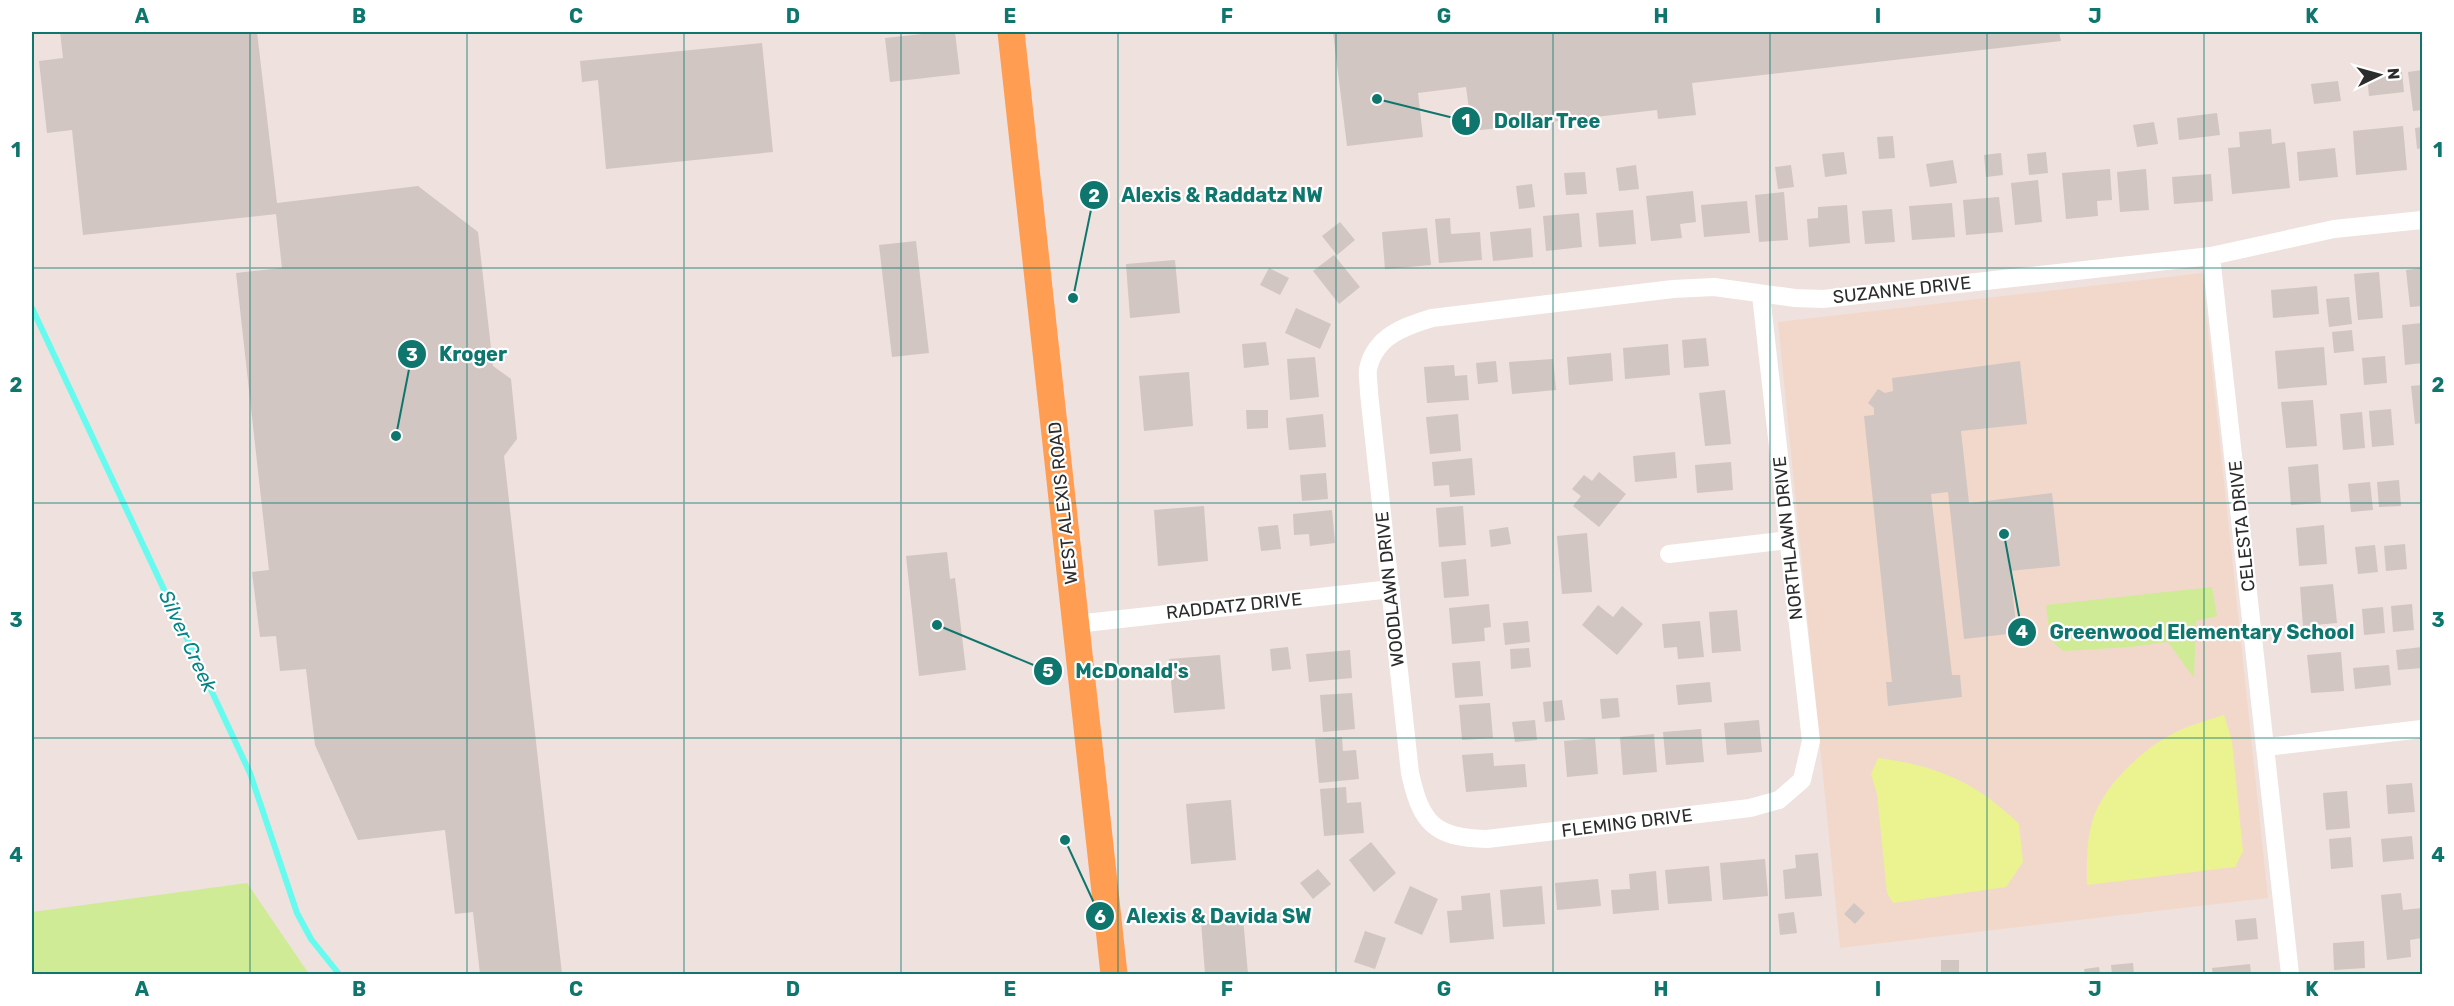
<svg xmlns="http://www.w3.org/2000/svg" width="2454" height="1006" font-family="Rubik,sans-serif">
<rect width="100%" height="100%" fill="#efe1dd"/>
<path fill="#f2d8cb" d="M2202 273 2268 898 1840 948 1778 322Z"/>
<path fill="#cfeb95" d="M2212 587 2217 616 2196 621 2194 678 2168 642 2130 647 2063 651 2050 639 2046 605Z
M247 883 309 974H32V912Z"/>
<path fill="#eaf390" d="M2224 715 2232 741 2243 851 2235 867 2087 885C2087 862 2086 838 2094 816 2107 782 2144 748 2176 732 2191 725 2208 720 2224 715Z
M1878 758C1938 766 1976 782 2019 824L2023 862 2006 887 1893 903 1887 893 1877 794 1871 774Z"/>
<g fill="none" stroke-linecap="round" stroke-linejoin="round">
<path stroke="#67fbf0" stroke-width="6" d="M32 308 250 773 297 913 311 939 339 974"/>
</g>
<path fill="#d1c6c2" d="M60 32H257L277 203 418 186 478 232 493 366 511 379 517 439 504 456 562 974H480L473 912 455 914 445 830 358 840 315 745 306 669 280 671 276 636 260 637 252 572 269 570 236 273 282 268 276 214 83 235 72 130 47 133 39 61 63 58Z
M941 32H955L960 74 890 82 885 38Z
M1333 32H2059L2061 41 1692 83 1696 115 1658 119 1657 110 1472 131 1466 87 1418 93 1423 137 1347 146Z
M762 43 773 152 606 169 598 80 582 82 580 61Z
M2422 70V110L2413 111 2408 72Z
M2402 72 2404 92 2369 96 2367 76Z
M2338 81 2341 101 2314 104 2311 84Z
M2217 113 2220 135 2179 140 2177 118Z
M2154 122 2158 144 2137 147 2133 125Z
M2403 126 2407 170 2356 175 2353 131Z
M2422 127V148L2417 149 2415 128Z
M2271 129 2272 144 2285 142 2290 188 2232 194 2228 148 2240 147 2239 132Z
M1893 136 1895 158 1879 159 1877 137Z
M2335 148 2338 177 2299 181 2297 152Z
M1844 152 1847 174 1825 177 1822 154Z
M2046 152 2048 173 2029 175 2027 154Z
M2001 153 2003 175 1986 177 1984 155Z
M1953 160 1957 183 1930 187 1926 164Z
M1636 165 1639 189 1619 191 1616 168Z
M1791 165 1794 187 1778 189 1775 167Z
M2110 169 2112 200 2097 201 2098 216 2066 219 2062 173Z
M2146 169 2149 210 2120 212 2117 172Z
M1585 172 1587 194 1566 195 1564 173Z
M2211 174 2213 201 2174 204 2172 177Z
M2038 180 2042 222 2015 225 2011 183Z
M1532 184 1535 207 1519 209 1516 186Z
M1693 191 1696 222 1680 224 1682 238 1651 241 1646 196Z
M1784 192 1788 240 1759 242 1755 195Z
M1999 197 2003 232 1966 235 1963 200Z
M1747 201 1750 233 1704 237 1701 205Z
M1952 203 1955 237 1912 240 1909 206Z
M1847 205 1850 243 1809 247 1807 219 1818 218V207Z
M1892 209 1895 242 1865 244 1862 211Z
M1633 210 1636 244 1599 247 1596 213Z
M1579 213 1582 247 1546 251 1543 216Z
M1450 218 1451 234 1480 232 1482 260 1439 263 1435 219Z
M1340 222 1355 240 1337 255 1322 236Z
M1427 228 1431 265 1385 269 1382 232Z
M1531 228 1533 257 1493 261 1490 232Z
M916 241 929 353 892 357 879 245Z
M1334 255 1360 287 1339 304 1313 271Z
M1175 260 1180 313 1130 318 1126 264Z
M1269 268 1289 278 1280 295 1260 285Z
M2422 268V306L2410 307 2406 270Z
M2379 272 2383 318 2358 320 2354 274Z
M2317 286 2319 314 2273 318 2271 290Z
M2349 297 2352 324 2329 327 2326 299Z
M1296 308 1331 324 1320 349 1285 333Z
M2422 323V363L2405 365 2402 325Z
M2352 330 2354 351 2334 353 2332 332Z
M1706 338 1709 366 1684 368 1682 340Z
M1266 342 1269 365 1244 368 1242 344Z
M1668 344 1670 375 1625 379 1623 348Z
M2324 347 2327 385 2278 389 2275 351Z
M1611 353 1613 381 1569 385 1567 357Z
M2385 356 2387 383 2364 385 2362 358Z
M1315 357 1319 397 1290 400 1287 359Z
M1553 359 1556 390 1512 394 1509 362Z
M1496 361 1498 382 1478 384 1476 363Z
M2020 361 2027 424 1961 431 1969 503 2052 493 2060 566 2010 571 2017 633 1964 639 1948 492 1931 494 1952 675H1960L1962 697 1888 706 1886 682H1892L1864 416 1874 415V408L1868 403 1878 389 1885 393 1893 391 1892 378Z
M1454 365 1455 376 1467 375 1469 400 1427 403 1424 367Z
M1189 372 1193 426 1144 431 1139 376Z
M2422 385V423L2415 424 2411 386Z
M1725 390 1731 444 1705 446 1699 393Z
M2313 400 2317 446 2286 448 2281 402Z
M2391 409 2394 445 2372 447 2369 411Z
M1246 410H1268V428L1247 429Z
M2362 412 2365 448 2343 450 2340 414Z
M1323 414 1326 447 1289 450 1286 418Z
M1458 414 1461 451 1430 454 1426 417Z
M1675 452 1677 478 1635 482 1633 456Z
M1472 458 1475 495 1450 497 1449 485 1434 486 1432 462Z
M1731 462 1733 490 1697 493 1695 465Z
M2318 464 2321 503 2291 505 2288 467Z
M1599 472 1626 494 1599 527 1573 506 1581 496 1572 489 1584 475 1592 481Z
M1326 473 1328 499 1302 501 1300 475Z
M2399 480 2401 506 2379 507 2377 482Z
M2370 482 2373 510 2351 512 2348 484Z
M1204 506 1208 561 1158 566 1154 510Z
M1463 506 1466 545 1439 547 1436 508Z
M1332 510 1335 543 1310 546 1309 534 1294 535 1293 514Z
M1278 525 1281 549 1261 551 1258 527Z
M2324 525 2327 564 2299 566 2296 528Z
M1508 527 1511 544 1491 547 1489 530Z
M1587 533 1592 592 1562 594 1557 536Z
M2405 544 2407 569 2386 571 2384 546Z
M2375 545 2378 572 2358 574 2355 547Z
M947 552 950 579 955 578 966 670 919 676 906 556Z
M1466 559 1469 596 1444 598 1441 562Z
M2333 584 2337 623 2303 626 2300 587Z
M1489 604 1491 627 1484 628 1485 641 1452 644 1449 608Z
M2412 604 2414 630 2393 632 2391 606Z
M1598 605 1613 617 1622 606 1643 624 1617 655 1582 625Z
M2383 607 2385 633 2364 635 2362 609Z
M1737 610 1741 651 1712 653 1709 612Z
M1528 621 1530 642 1505 645 1503 623Z
M1700 621 1704 657 1678 659 1677 647 1664 648 1662 624Z
M1288 647 1291 669 1272 671 1270 649Z
M2422 647V668L2398 670 2396 650Z
M1529 648 1531 667 1511 669 1510 649Z
M1350 650 1352 678 1309 682 1306 654Z
M2341 652 2344 691 2311 693 2307 655Z
M1220 655 1225 709 1174 713 1169 659Z
M1480 661 1483 696 1455 698 1452 663Z
M2389 665 2391 685 2355 689 2353 668Z
M1710 682 1712 702 1678 705 1676 685Z
M1352 693 1355 729 1323 732 1320 695Z
M1618 698 1620 717 1602 719 1600 699Z
M1562 700 1565 720 1545 722 1543 702Z
M1490 703 1493 738 1462 740 1459 705Z
M1535 720 1537 740 1515 742 1512 722Z
M1759 720 1762 752 1727 755 1724 723Z
M1701 729 1704 762 1666 765 1663 732Z
M1654 734 1657 772 1623 775 1620 737Z
M1342 737 1343 751 1356 750 1359 779 1319 783 1315 739Z
M1595 738 1598 774 1567 777 1564 741Z
M1493 753 1494 766 1525 764 1527 787 1466 792 1462 755Z
M2412 783 2415 812 2388 814 2386 785Z
M1346 787 1347 803 1361 802 1364 833 1324 836 1320 789Z
M2347 791 2350 828 2326 830 2323 793Z
M1231 800 1236 860 1191 864 1186 804Z
M2412 836 2414 859 2383 862 2381 839Z
M2351 837 2353 867 2331 869 2329 839Z
M1371 842 1396 873 1374 892 1349 860Z
M1818 853 1822 896 1785 899 1783 870 1796 868 1795 855Z
M1765 859 1768 896 1723 900 1720 863Z
M1709 866 1712 901 1668 904 1665 870Z
M1318 869 1331 884 1313 899 1300 883Z
M1656 871 1659 910 1613 914 1611 890 1630 889 1629 874Z
M1598 879 1601 906 1557 910 1555 883Z
M1410 886 1438 899 1422 935 1394 923Z
M1542 886 1545 924 1503 927 1500 890Z
M1490 893 1494 939 1450 943 1447 911 1462 910 1461 896Z
M2401 893 2403 910 2422 908V938L2410 940 2411 957 2387 960 2381 895Z
M1854 903 1865 913 1855 924 1844 914Z
M1794 912 1797 933 1780 935 1778 914Z
M1243 918 1248 974H1205L1201 921Z
M2256 918 2258 939 2237 941 2235 920Z
M1365 931 1386 938 1375 969 1354 962Z
M2364 941 2365 968 2334 970 2333 943Z
M1941 960H1959V974H1941Z
M2133 963 2134 974H2112L2111 965Z
M2250 964 2251 974H2213L2212 968Z
M2099 967 2100 974H2085L2084 969Z"/>
<g fill="none" stroke-linecap="round" stroke-linejoin="round">
<path stroke="#fff" stroke-width="18" d="M2211 256 2290 974
M1761 295 1811 741 1802 780 1779 800 1750 808 1487 839C1434 838 1421 823 1410 773L1369 393C1369 385 1367 376 1368 369 1375 336 1405 326 1432 318L1673 289 1714 287 1795 298 1823 299 2211 256 2334 229 2422 220
M1669 554 1788 540
M1076 624 1391 589
M2266 747 2422 729"/>
<path stroke="#ff9d53" stroke-width="27" d="M1011 32 1114 974"/>
</g>
<path fill="none" stroke="#0f766e" stroke-width="1.5" stroke-opacity="0.55" d="M250 32V974M467 32V974M684 32V974M901 32V974M1118 32V974M1336 32V974M1553 32V974M1770 32V974M1987 32V974M2204 32V974M32 268H2422M32 503H2422M32 738H2422"/>
<g text-anchor="middle" dominant-baseline="central" stroke-width="4.5" stroke-linejoin="round" paint-order="stroke">
<g font-size="18" fill="#2c2c2c" stroke="#fff">
<text transform="translate(1902 290) rotate(-6)">SUZANNE DRIVE</text>
<text transform="translate(1063 503) rotate(-96)">WEST ALEXIS ROAD</text>
<text transform="translate(2242 526) rotate(-96)">CELESTA DRIVE</text>
<text transform="translate(1788 538) rotate(-96)">NORTHLAWN DRIVE</text>
<text transform="translate(1390 589) rotate(-96)">WOODLAWN DRIVE</text>
<text transform="translate(1234 606) rotate(-6)">RADDATZ DRIVE</text>
<text transform="translate(1627 823) rotate(-7)">FLEMING DRIVE</text>
</g>
<g font-size="20" font-style="italic" fill="#048485" stroke="#fff">
<text transform="translate(188 641) rotate(65)">Silver Creek</text>
</g>
</g>
<path fill="none" stroke="#0f766e" stroke-width="2" d="M1377 99L1466 121M1073 298L1094 195M396 436L412 354M2004 534L2022 632M937 625L1048 671M1065 840L1100 916"/>
<g fill="#0f766e" stroke="#fff" stroke-width="2">
<circle cx="1377" cy="99" r="6"/>
<circle cx="1073" cy="298" r="6"/>
<circle cx="396" cy="436" r="6"/>
<circle cx="2004" cy="534" r="6"/>
<circle cx="937" cy="625" r="6"/>
<circle cx="1065" cy="840" r="6"/>
<circle cx="1466" cy="121" r="15"/>
<circle cx="1094" cy="195" r="15"/>
<circle cx="412" cy="354" r="15"/>
<circle cx="2022" cy="632" r="15"/>
<circle cx="1048" cy="671" r="15"/>
<circle cx="1100" cy="916" r="15"/>
</g>
<g font-size="18" text-anchor="middle" font-weight="bold" fill="#fff">
<text x="1466" y="127">1</text>
<text x="1094" y="202">2</text>
<text x="412" y="361">3</text>
<text x="2022" y="638">4</text>
<text x="1048" y="677">5</text>
<text x="1100" y="923">6</text>
</g>
<g font-size="20" text-anchor="middle" font-weight="bold" fill="#0f766e" stroke="#fff" stroke-width="4.5" stroke-linejoin="round" paint-order="stroke">
<text x="1547" y="128">Dollar Tree</text>
<text x="1222" y="202">Alexis &amp; Raddatz NW</text>
<text x="473" y="361">Kroger</text>
<text x="2202" y="639">Greenwood Elementary School</text>
<text x="1132" y="678">McDonald's</text>
<text x="1219" y="923">Alexis &amp; Davida SW</text>
</g>
<rect width="2454" height="1006" fill="none" stroke="#ffffff" stroke-width="66"/>
<g transform="translate(2379 75) rotate(85)" stroke="#ffffff" stroke-width="4.5" paint-order="stroke">
<path d="M0-4.5L10 22L0 15L-10 22Z" fill="#2c2c2c"/>
<text y="-9" font-size="16" font-weight="bold" text-anchor="middle" fill="#2c2c2c">N</text>
</g>
<rect x="33" y="33" width="2388" height="940" fill="none" stroke="#0f766e" stroke-width="2"/>
<g font-size="20" text-anchor="middle" font-weight="bold" fill="#0f766e">
<text x="142" y="23">A</text>
<text x="359" y="23">B</text>
<text x="576" y="23">C</text>
<text x="793" y="23">D</text>
<text x="1010" y="23">E</text>
<text x="1227" y="23">F</text>
<text x="1444" y="23">G</text>
<text x="1661" y="23">H</text>
<text x="1878" y="23">I</text>
<text x="2095" y="23">J</text>
<text x="2312" y="23">K</text>
<text x="16" y="157">1</text>
<text x="2438" y="157">1</text>
<text x="16" y="392">2</text>
<text x="2438" y="392">2</text>
<text x="16" y="627">3</text>
<text x="2438" y="627">3</text>
<text x="16" y="862">4</text>
<text x="2438" y="862">4</text>
<text x="142" y="996">A</text>
<text x="359" y="996">B</text>
<text x="576" y="996">C</text>
<text x="793" y="996">D</text>
<text x="1010" y="996">E</text>
<text x="1227" y="996">F</text>
<text x="1444" y="996">G</text>
<text x="1661" y="996">H</text>
<text x="1878" y="996">I</text>
<text x="2095" y="996">J</text>
<text x="2312" y="996">K</text>
</g>
</svg>
